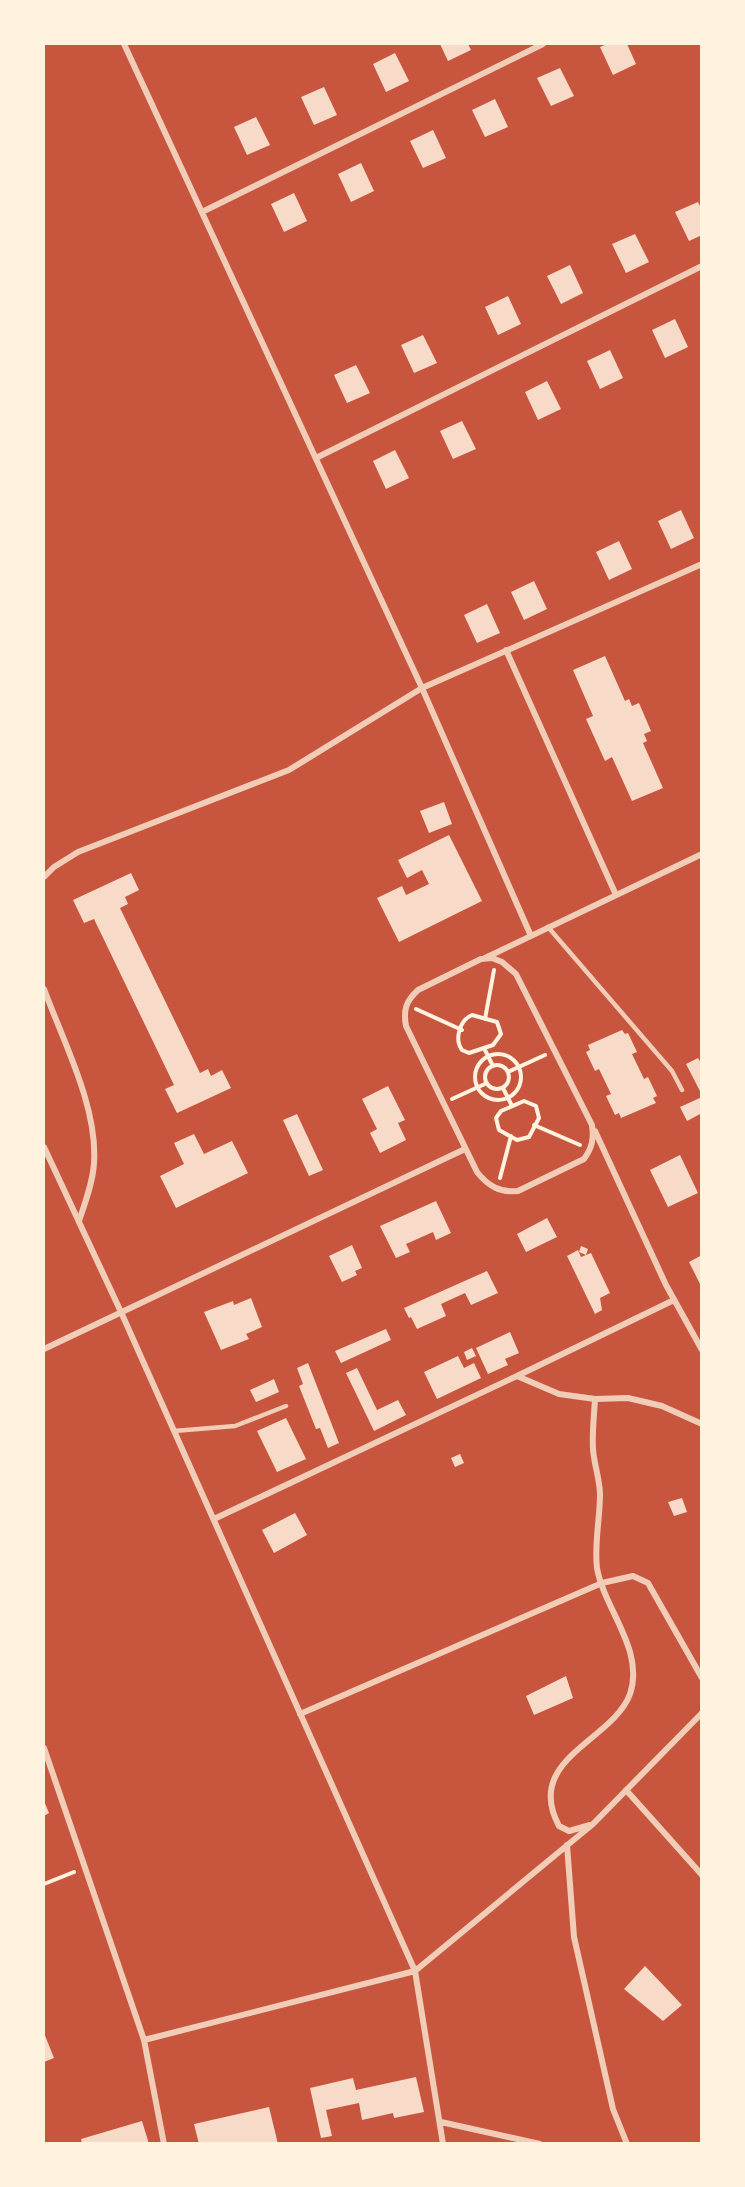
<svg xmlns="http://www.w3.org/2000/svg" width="745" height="2187" font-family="'Crimson Pro',serif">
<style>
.building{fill:#f7dbc8}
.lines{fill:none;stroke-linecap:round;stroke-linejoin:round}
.path{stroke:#fff3e0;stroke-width:4}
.service{stroke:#f1ccb7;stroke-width:4.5}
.minor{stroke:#f1ccb7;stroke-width:6}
</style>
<rect width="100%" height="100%" fill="#c8553d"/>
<!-- building -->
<path class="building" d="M 440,44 L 468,44 L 471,50 L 448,61 Z
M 607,44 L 627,44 L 636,64 L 613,75 L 600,47 Z
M 395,53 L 409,81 L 386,92 L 373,64 Z
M 560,68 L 574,96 L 551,106 L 537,78 Z
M 324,87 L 337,115 L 314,125 L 301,97 Z
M 495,99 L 508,127 L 485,137 L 472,110 Z
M 256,117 L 270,145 L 247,155 L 234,127 Z
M 433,130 L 446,158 L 423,168 L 410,141 Z
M 361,163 L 374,191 L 351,202 L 338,174 Z
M 294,193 L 307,221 L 284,232 L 271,204 Z
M 698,202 L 702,210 L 702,235 L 689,241 L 675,212 Z
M 635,234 L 649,262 L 626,273 L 612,244 Z
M 570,265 L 583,293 L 561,304 L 547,276 Z
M 508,296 L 521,324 L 498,335 L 485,307 Z
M 675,319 L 688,347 L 665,358 L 652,330 Z
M 423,335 L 437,363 L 414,373 L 401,345 Z
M 610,350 L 623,378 L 600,389 L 587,361 Z
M 356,365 L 370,393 L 347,403 L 334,375 Z
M 547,381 L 561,409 L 538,420 L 525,392 Z
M 462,421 L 476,449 L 453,459 L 440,431 Z
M 395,450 L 409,478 L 386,489 L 373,461 Z
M 681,510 L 694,538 L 671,549 L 658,521 Z
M 619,541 L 632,569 L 609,580 L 596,552 Z
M 534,581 L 547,609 L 524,620 L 511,592 Z
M 487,604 L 500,633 L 477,643 L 464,615 Z
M 605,656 L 625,701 L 629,699 L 632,706 L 639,703 L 651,731 L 644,734 L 647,741 L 643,743 L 663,788 L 632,801 L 612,757 L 605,761 L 586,719 L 593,716 L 573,670 Z
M 444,802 L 452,824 L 429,833 L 420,811 Z
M 449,835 L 482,901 L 399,942 L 377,898 L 402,886 L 406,895 L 429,884 L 422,870 L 407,878 L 398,860 Z
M 131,873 L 139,890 L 125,897 L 128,904 L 120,908 L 200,1073 L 208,1069 L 211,1076 L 222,1070 L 231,1088 L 177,1113 L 165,1089 L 174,1085 L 94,919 L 84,923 L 73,900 Z
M 622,1030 L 625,1034 L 628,1033 L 637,1052 L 632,1054 L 644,1079 L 648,1077 L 657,1096 L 653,1098 L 656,1103 L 621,1118 L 619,1113 L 615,1115 L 606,1096 L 611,1094 L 599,1069 L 595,1071 L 586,1052 L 590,1050 L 588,1045 Z
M 698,1058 L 702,1065 L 702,1095 L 686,1064 Z
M 388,1086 L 405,1120 L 398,1123 L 406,1140 L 380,1153 L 370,1133 L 377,1129 L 362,1099 Z
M 702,1097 L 702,1113 L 687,1121 L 680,1107 Z
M 297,1114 L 323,1170 L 309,1176 L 283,1120 Z
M 194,1134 L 204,1154 L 232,1141 L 248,1173 L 176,1208 L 160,1176 L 184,1164 L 174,1143 Z
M 680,1155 L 698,1193 L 668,1207 L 650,1170 Z
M 436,1201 L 451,1233 L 436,1240 L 433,1232 L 406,1244 L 410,1252 L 396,1258 L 380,1226 Z
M 547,1218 L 557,1237 L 526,1252 L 517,1234 Z
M 352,1245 L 362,1268 L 355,1271 L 357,1275 L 342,1282 L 329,1256 Z
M 581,1246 L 588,1249 L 586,1255 L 579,1252 Z
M 578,1250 L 581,1257 L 591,1253 L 610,1293 L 600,1298 L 602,1310 L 595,1314 L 567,1256 Z
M 702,1255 L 702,1288 L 689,1262 Z
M 487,1271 L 498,1293 L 471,1305 L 465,1293 L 441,1304 L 446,1316 L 417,1329 L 411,1317 L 409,1318 L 404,1308 Z
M 251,1298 L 262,1327 L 246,1334 L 249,1339 L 221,1350 L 204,1312 L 233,1301 L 234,1305 Z
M 386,1329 L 391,1340 L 341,1363 L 335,1351 Z
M 510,1332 L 519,1353 L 505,1359 L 508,1365 L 488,1374 L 476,1348 Z
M 472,1348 L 476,1356 L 467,1360 L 464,1352 Z
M 458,1356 L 464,1368 L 474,1363 L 481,1378 L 437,1399 L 424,1372 Z
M 308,1363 L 339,1443 L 328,1448 L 320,1428 L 316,1429 L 299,1386 L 303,1384 L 297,1368 Z
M 357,1368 L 377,1410 L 398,1400 L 406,1415 L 374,1431 L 346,1373 Z
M 274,1379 L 279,1392 L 256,1402 L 250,1390 Z
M 286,1418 L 306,1459 L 277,1472 L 257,1431 Z
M 460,1454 L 464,1463 L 455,1467 L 451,1458 Z
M 682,1498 L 687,1512 L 674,1516 L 668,1502 Z
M 295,1513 L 307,1535 L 274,1553 L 262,1530 Z
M 566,1676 L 573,1698 L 534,1715 L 526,1696 Z
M 44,1801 L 49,1813 L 44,1816 Z
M 645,1966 L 682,2005 L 663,2021 L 624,1989 Z
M 44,2033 L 54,2058 L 44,2062 Z
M 416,2077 L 424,2112 L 394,2118 L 393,2113 L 362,2120 L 359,2103 L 326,2110 L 332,2136 L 321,2138 L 310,2088 L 353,2078 L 356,2090 Z
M 269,2107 L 278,2144 L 199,2144 L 194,2124 Z
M 142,2121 L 149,2144 L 82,2144 L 81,2139 Z"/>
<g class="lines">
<!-- path -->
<path class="path" d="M 416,1009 L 462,1030
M 472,1015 L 497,1022 L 501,1034 L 493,1045 L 469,1053 L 462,1050 C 454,1039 460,1020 472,1015 Z
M 485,1019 L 494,970
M 484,1048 L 493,1066
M475 1077a23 23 0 1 1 46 0a23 23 0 1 1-46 0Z
M485 1077a12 12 0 1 1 24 0a12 12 0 1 1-24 0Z
M 508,1072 L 545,1055
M 503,1088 L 512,1106
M 452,1099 L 487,1083
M 524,1101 L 536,1106 L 539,1118 L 529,1137 L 517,1140 L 499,1130 L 496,1118 L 501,1111 Z
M 534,1125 L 580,1145
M 500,1178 L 511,1136
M 44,1884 L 74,1872"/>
<!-- service -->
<path class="service" d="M 548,927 L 672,1071 L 682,1090
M 174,1431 L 235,1426 L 286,1406"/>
<!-- minor -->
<path class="minor" d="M 124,44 L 422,688 L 531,936
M 202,212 L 543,44
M 316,458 L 702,266
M 506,650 L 616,895
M 44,877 L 54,867 L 78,852 L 289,770 L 422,688 L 702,564
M 485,958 L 702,854
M 492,958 L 502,962 L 516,974 L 592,1125 C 594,1139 592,1148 584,1159 L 518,1191 C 500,1193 488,1186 477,1172 L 406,1026 C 403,1010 406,1001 418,990 L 481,959 Z
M 44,989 C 63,1041 98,1107 94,1163 C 93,1182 85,1203 79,1221
M 595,1131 L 666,1285 L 702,1350
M 44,1147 L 121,1312 L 415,1971 L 443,2144
M 674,1300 L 517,1376 L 559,1394 L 595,1399 L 628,1398 L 662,1406 L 702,1424
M 44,1349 L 465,1149
M 214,1519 L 517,1376
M 300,1714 L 602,1583 L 633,1576 L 648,1583 L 702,1678
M 44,1748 L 144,2040 L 164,2144
M 626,1790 L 702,1875
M 590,1825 L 569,1831 L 559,1826 C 523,1759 613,1741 630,1694 C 645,1650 604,1609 597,1568 C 594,1545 600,1518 600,1495 C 600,1479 594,1465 593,1449 C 592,1433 594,1416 595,1399
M 567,1845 L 574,1937 L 613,2109 L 627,2144
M 144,2040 L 415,1971 L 593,1824 L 702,1713
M 441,2122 L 540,2144"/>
</g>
<!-- border -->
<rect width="745" height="2187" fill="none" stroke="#fff3e0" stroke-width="90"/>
</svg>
